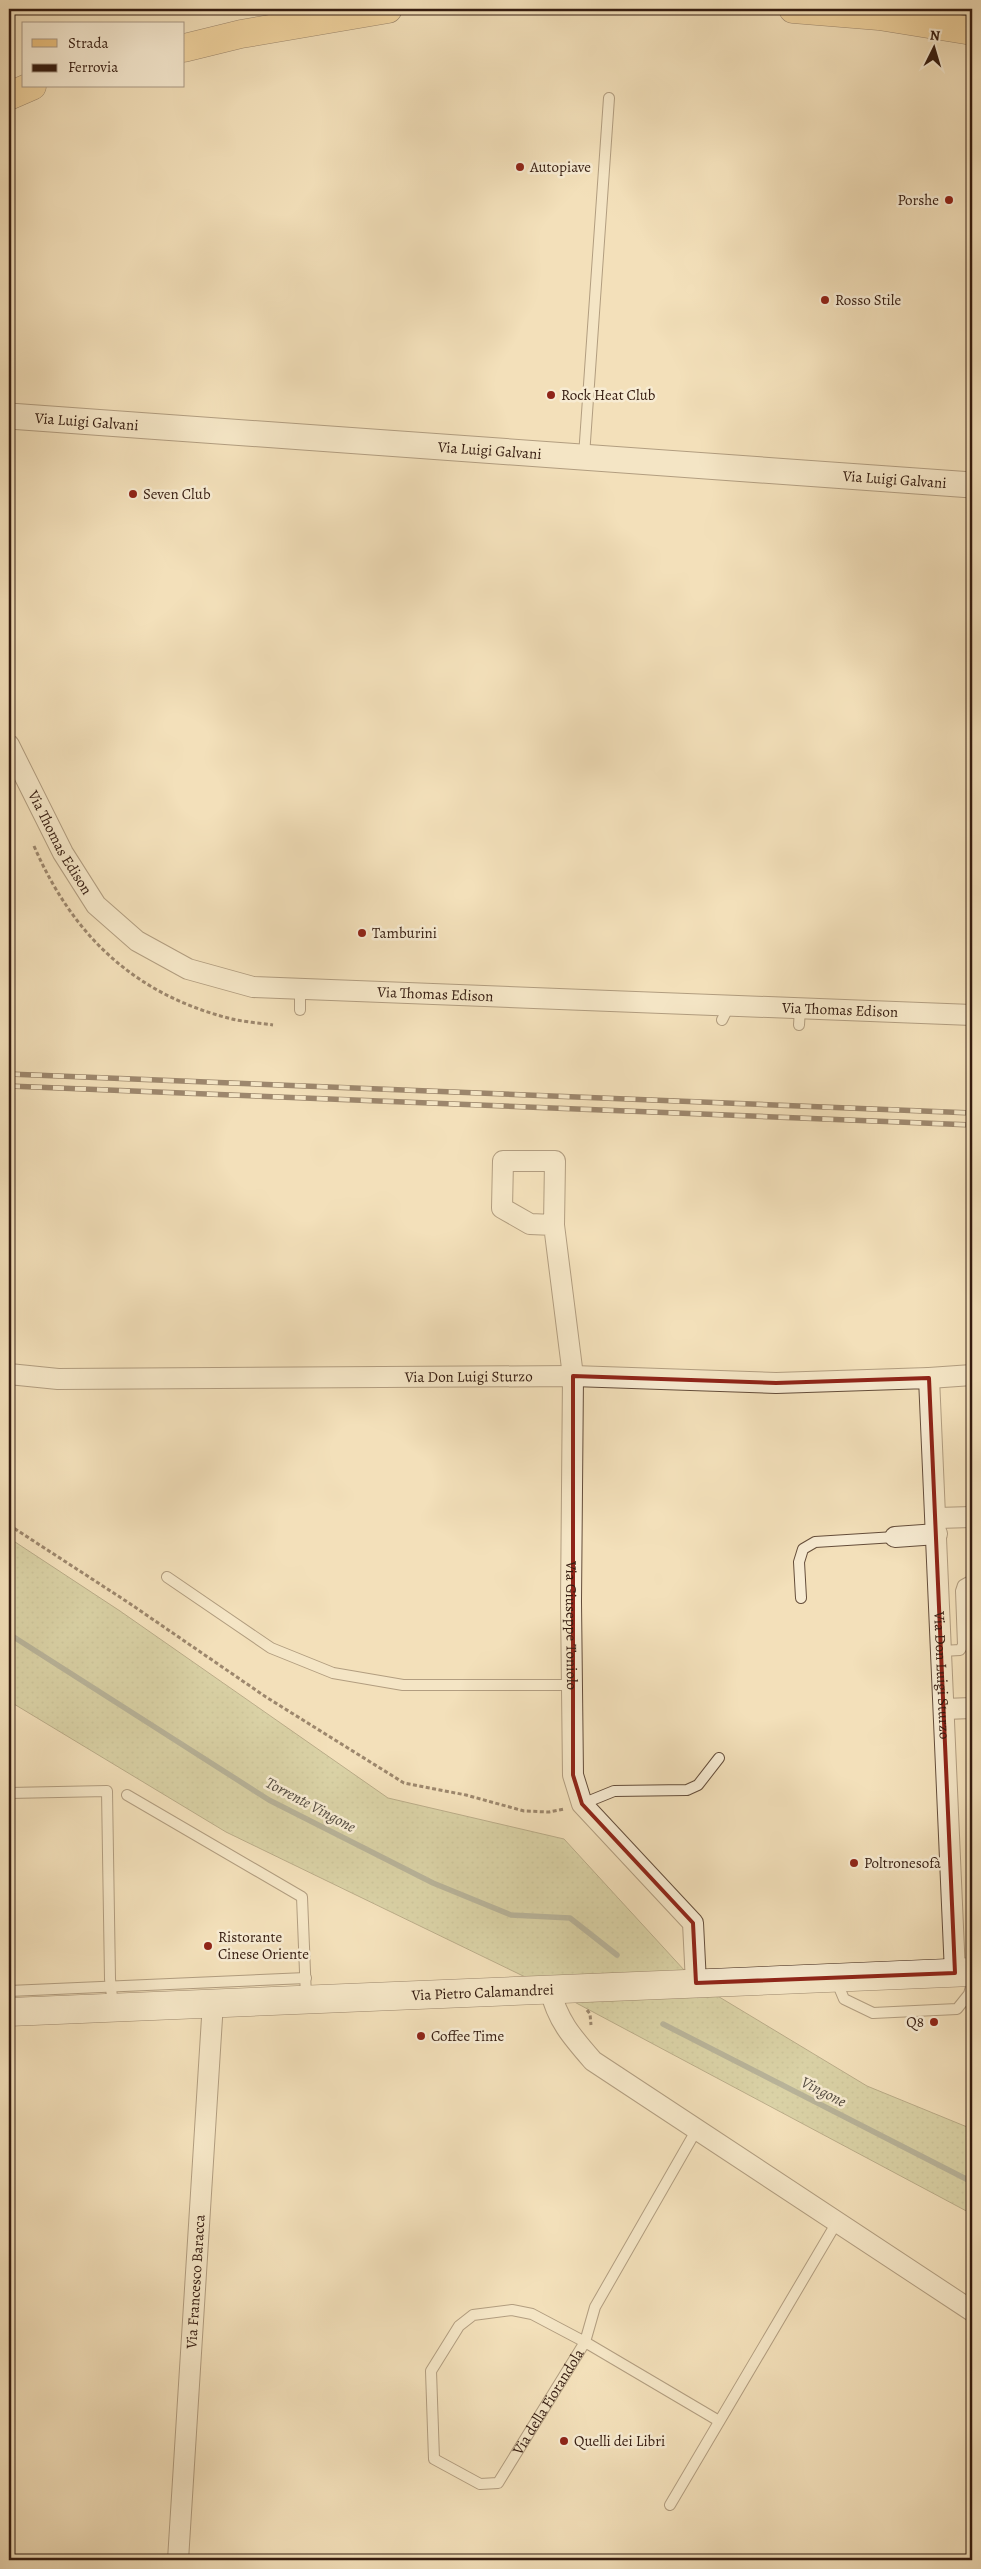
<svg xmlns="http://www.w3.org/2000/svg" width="981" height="2569" font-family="Alegreya,serif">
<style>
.grass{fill:url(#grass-dots);stroke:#796f4f}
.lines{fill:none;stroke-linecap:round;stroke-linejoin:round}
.stream{stroke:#727d72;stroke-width:5.5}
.service-casing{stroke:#644d3a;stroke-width:12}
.minor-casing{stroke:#644d3a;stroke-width:22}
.tertiary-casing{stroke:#644d3a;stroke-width:27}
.secondary-casing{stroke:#351c10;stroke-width:29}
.primary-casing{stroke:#351c10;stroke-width:29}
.path{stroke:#351c10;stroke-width:3;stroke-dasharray:4 2.5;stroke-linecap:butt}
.service{stroke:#f7ebd2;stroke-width:10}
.minor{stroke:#f7ebd2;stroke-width:20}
.tertiary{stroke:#f7ebd2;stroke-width:25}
.secondary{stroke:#f7ebd2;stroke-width:28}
.primary{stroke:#eac07d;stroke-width:28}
.rail-casing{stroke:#351c10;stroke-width:5.5}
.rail{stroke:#f7ebd2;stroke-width:4;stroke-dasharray:11;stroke-linecap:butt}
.marked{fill:none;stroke:#8f2418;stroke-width:4;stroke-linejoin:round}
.poi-dot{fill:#8f2418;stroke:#f7ebd2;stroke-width:2}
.labels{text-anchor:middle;stroke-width:5;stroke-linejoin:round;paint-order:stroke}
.poi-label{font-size:15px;fill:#351c10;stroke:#f7ebd2;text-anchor:start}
.street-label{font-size:15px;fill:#351c10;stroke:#f7ebd2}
.water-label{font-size:16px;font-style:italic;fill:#544c41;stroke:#f7ebd2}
</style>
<defs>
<pattern id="grass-dots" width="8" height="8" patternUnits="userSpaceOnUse" patternTransform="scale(1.25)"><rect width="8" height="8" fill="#bdc28e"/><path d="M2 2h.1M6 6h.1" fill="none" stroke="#a3a679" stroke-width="1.8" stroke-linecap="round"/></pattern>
</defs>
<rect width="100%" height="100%" fill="#f3e0ba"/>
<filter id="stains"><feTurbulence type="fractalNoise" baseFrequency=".004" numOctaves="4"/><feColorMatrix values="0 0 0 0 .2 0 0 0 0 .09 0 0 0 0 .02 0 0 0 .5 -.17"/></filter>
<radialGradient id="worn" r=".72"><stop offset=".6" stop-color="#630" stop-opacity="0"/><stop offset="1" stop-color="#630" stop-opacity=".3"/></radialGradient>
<!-- grass -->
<path class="grass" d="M 9,1538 L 120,1611 L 388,1798 L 564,1839 L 696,1983 L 867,2086 L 972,2129 L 972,2214 L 550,1989 L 226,1832 L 9,1701 Z"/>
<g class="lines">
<!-- stream -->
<path class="stream" d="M 9,1634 L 269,1800 L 433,1883 L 511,1915 L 570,1918 L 617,1955
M 663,2024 L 972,2182"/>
<defs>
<g id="service">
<path d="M 584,456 L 609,98"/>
<path d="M 300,989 L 300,1010"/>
<path d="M 722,1020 L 729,1006"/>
<path d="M 799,1025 L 800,1009"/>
<path d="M 167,1577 L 271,1648 L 333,1673 L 403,1685 L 573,1685"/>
<path d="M 801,1598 L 799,1562 L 803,1549 L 815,1542 L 895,1537"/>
<path d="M 942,1651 L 960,1650 L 963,1645 L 961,1591 L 963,1585 L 972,1580"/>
<path d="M 9,1793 L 107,1791 L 110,1979 L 113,2006"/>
<path d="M 127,1795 L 302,1897 L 306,1997"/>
<path d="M 582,1804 L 614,1791 L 687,1790 L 698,1785 L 719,1758"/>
<path d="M 836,1980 L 844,1999 L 873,2013 L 957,2009 L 969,1994 L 972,1983"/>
<path d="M 9,1991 L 306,1978"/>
<path id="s1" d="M 697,2129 L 595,2307 L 585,2342 L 532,2314 L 512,2310 L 473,2315 L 459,2326 L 431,2371 L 434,2459 L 480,2484 L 498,2483 L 585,2342 L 719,2421"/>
<path d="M 670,2505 L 837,2222"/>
</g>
<g id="minor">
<path id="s2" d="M 9,745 L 63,853 L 96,905 L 137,941 L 188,969 L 253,987 L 972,1015"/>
<path id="s3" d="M 554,1225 L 530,1224 L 502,1208 L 503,1161 L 555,1161 L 554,1225 L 573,1376 L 571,1602 L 573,1775 L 582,1804 L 693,1923 L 696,1983"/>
<path id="s4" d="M 9,1374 L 58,1379 L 573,1376 L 776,1383 L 929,1378 L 955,1973"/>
<path d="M 929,1378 L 972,1375"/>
<path d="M 937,1518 L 972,1517"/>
<path d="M 895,1537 L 937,1534"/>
<path d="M 944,1709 L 972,1708"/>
<path d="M 550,1989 C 557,2020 572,2037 593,2061 L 972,2311"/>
<path id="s5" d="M 178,2560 L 213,2002"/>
</g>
<g id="tertiary">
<path id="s6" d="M 9,416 L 972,485"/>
</g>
<g id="secondary">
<path id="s7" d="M 9,2012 L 972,1972"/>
</g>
<path id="primary" d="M 793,9 L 879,16 L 972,31
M 184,48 L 241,34 L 388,9
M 9,96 L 32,86"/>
</defs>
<!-- service casing -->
<use href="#service" class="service-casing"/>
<!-- minor casing -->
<use href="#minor" class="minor-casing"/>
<!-- tertiary casing -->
<use href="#tertiary" class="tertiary-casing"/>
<!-- secondary casing -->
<use href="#secondary" class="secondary-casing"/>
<!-- primary casing -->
<use href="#primary" class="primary-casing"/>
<!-- path -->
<path class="path" d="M 34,846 C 73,936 135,995 232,1019 C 245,1022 260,1023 273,1025
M 9,1525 L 129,1603 L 266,1697 L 404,1783 L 466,1795 L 524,1811 L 549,1812 L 564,1809
M 587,2010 L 590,2014 L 591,2025"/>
<!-- service -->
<use href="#service" class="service"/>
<!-- minor -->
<use href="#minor" class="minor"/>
<!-- tertiary -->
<use href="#tertiary" class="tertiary"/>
<!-- secondary -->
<use href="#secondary" class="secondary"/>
<!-- primary -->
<use href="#primary" class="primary"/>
<defs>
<path id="rail" d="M 9,1074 L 972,1113
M 9,1086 L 972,1125"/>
</defs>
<!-- rail casing -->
<use href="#rail" class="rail-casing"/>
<!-- rail -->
<use href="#rail" class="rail"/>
</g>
<!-- marked area -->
<path d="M0 0H981V2569H0ZM 573,1376 L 776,1383 L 929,1378 L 955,1973 L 696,1983 L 693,1923 L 582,1804 L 573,1775 Z" fill="#f3e0ba" fill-opacity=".55" fill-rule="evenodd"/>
<path class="marked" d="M 573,1376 L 776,1383 L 929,1378 L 955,1973 L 696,1983 L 693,1923 L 582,1804 L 573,1775 Z"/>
<!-- markers -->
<g class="poi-dot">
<circle cx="520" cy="167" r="5"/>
<circle cx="949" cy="200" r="5"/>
<circle cx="825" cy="300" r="5"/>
<circle cx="551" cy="395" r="5"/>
<circle cx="133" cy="494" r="5"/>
<circle cx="362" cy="933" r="5"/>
<circle cx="854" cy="1863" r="5"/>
<circle cx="208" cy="1946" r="5"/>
<circle cx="934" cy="2022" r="5"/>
<circle cx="421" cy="2036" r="5"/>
<circle cx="564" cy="2441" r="5"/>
</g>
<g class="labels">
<!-- poi labels -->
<g class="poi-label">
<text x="530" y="172">Autopiave</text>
<text x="939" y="205" text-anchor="end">Porshe</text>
<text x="835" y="305">Rosso Stile</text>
<text x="561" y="400">Rock Heat Club</text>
<text x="143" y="499">Seven Club</text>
<text x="372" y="938">Tamburini</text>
<text x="864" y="1868">Poltronesofà</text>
<text x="218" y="1942">Ristorante<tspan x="218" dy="17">Cinese Oriente</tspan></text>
<text x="924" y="2027" text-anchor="end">Q8</text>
<text x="431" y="2041">Coffee Time</text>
<text x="574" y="2446">Quelli dei Libri</text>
</g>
<!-- street labels -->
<g class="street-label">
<text dy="5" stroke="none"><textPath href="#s6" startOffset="78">Via Luigi Galvani</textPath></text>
<text dy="5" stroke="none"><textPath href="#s6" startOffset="482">Via Luigi Galvani</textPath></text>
<text dy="5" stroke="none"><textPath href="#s6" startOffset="888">Via Luigi Galvani</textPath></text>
<text dy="5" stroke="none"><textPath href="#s2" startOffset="110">Via Thomas Edison</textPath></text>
<text dy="5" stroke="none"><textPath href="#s2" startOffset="545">Via Thomas Edison</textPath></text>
<text dy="5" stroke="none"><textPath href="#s2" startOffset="950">Via Thomas Edison</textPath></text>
<text dy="5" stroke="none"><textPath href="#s4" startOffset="460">Via Don Luigi Sturzo</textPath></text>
<text dy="5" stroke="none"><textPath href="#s3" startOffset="621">Via Giuseppe Toniolo</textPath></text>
<text dy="5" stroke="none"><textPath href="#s4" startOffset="1218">Via Don Luigi Sturzo</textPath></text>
<text dy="5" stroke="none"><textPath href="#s7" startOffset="474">Via Pietro Calamandrei</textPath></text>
<text dy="5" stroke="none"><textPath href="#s5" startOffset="279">Via Francesco Baracca</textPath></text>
<text dy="5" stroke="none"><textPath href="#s1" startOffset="686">Via della Fiorandola</textPath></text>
</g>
<!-- water labels -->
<g class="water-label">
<text transform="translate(311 1804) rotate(28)" y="6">Torrente Vingone</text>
<text transform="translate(824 2091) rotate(27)" y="6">Vingone</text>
</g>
</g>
<!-- margin -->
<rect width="981" height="2569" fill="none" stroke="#f3e0ba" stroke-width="30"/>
<rect x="10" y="10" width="961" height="2549" fill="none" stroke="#351c10" stroke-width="2.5"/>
<rect x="15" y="15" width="951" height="2539" fill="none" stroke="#351c10"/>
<!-- legend -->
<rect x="22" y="22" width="162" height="65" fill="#f7ebd2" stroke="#a99884"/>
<rect x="32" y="39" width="25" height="8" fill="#eac07d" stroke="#a99884"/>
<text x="68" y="48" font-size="15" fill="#351c10">Strada</text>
<rect x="32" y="64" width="25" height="8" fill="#351c10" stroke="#a99884"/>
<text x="68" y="72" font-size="15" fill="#351c10">Ferrovia</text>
<!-- north arrow -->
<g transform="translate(934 48) rotate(5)" stroke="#f7ebd2" stroke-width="4" paint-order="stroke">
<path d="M0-4L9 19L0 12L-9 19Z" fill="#351c10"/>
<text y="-8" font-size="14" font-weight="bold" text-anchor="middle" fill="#351c10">N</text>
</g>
<rect width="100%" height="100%" filter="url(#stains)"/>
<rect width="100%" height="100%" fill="url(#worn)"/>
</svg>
